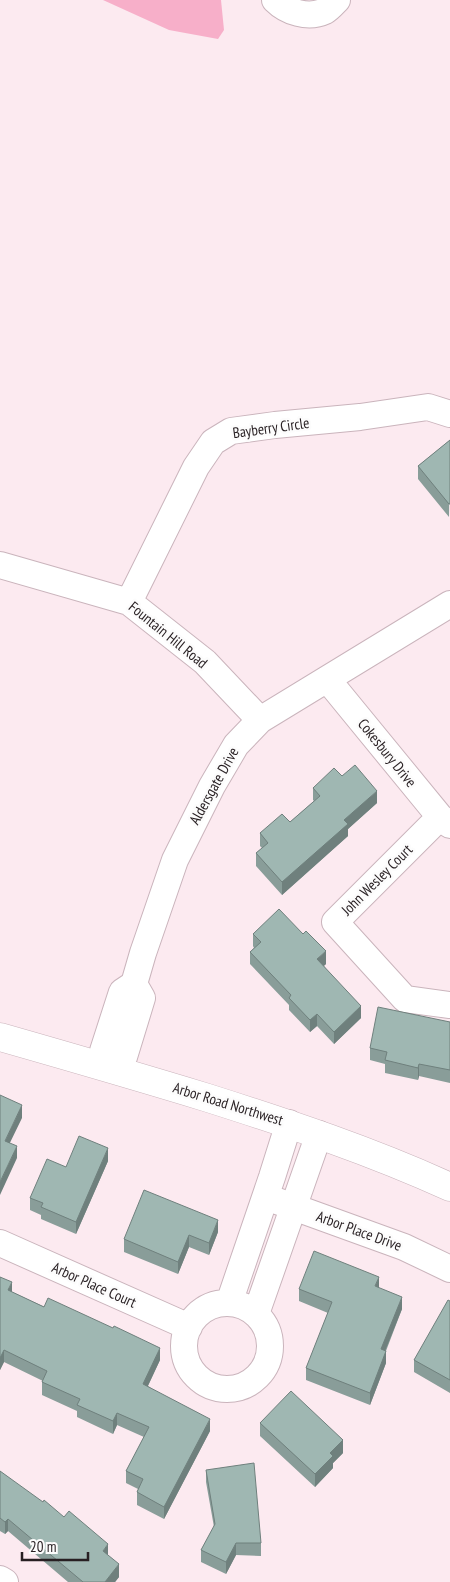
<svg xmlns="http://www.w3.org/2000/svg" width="450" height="1582" font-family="'PT Sans Narrow',sans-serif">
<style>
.water{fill:#f7afc9}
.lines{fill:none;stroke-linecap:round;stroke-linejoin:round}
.street-casing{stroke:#cab4bc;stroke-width:28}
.secondary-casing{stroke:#cab4bc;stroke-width:29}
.street{stroke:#fff;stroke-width:26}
.secondary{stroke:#fff;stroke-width:28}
.wall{fill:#899d99}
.shaded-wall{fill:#6f807d}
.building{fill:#9fb7b2;stroke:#6f807d}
.labels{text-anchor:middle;stroke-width:5;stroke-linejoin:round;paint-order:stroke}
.street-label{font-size:15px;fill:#271f22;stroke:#fcfcfc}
</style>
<rect width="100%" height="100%" fill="#fceaf0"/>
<!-- water -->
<path class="water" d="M 103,0 L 221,0 L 224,30 L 218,39 L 169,30 Z"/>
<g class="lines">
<defs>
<path id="street" d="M 275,0 C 287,12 308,19 325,11 C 329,9 334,3 337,0
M 0,565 L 129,602 L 205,662 L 260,720
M 129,602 L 196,467 L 213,442 L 231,431 L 275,425 L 360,417 L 428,407 L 450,414
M 327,679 L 440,817 L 450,825
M 440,817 L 335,922 L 405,999 L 450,1005
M 134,984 L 142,998 L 124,1057 L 108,1068 L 103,1051 L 122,992 L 134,984 L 143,953 L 175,860 L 212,786 L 236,745 L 260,720 L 450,604
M 266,1197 L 404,1247 L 450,1269
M 0,1243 L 189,1327
M184 1346a43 43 0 1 1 86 0a43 43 0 1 1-86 0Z
M 229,1303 L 272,1177 L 289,1123
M 256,1314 L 319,1134
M 0,1579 L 5,1582"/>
<path id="secondary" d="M 0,1037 C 70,1057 139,1077 208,1098 C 290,1124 371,1151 450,1187"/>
</defs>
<!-- street casing -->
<use href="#street" class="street-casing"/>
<!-- secondary casing -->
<use href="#secondary" class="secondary-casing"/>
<!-- street -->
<use href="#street" class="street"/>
<!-- secondary -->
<use href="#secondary" class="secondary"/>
</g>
<!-- wall -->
<path class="wall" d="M 450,440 L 449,517 L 418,479 L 418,466 Z
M 342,776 L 377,803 L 348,829 L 348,836 L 282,895 L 256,866 L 256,853 L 262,848 L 260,846 L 260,833 L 290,822 L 314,801 L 313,800 L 313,788 Z
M 253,934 L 326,964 L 324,966 L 361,1018 L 334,1044 L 317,1026 L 310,1032 L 289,1010 L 289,1005 L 250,964 L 250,952 L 254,948 L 253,946 Z
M 450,1022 L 450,1083 L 419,1076 L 418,1080 L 385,1073 L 385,1064 L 370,1060 L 370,1048 Z
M 108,1161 L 76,1234 L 41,1219 L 41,1215 L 30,1210 L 30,1198 L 66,1167 Z
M 218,1232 L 209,1255 L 189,1247 L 178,1274 L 124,1252 L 124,1239 Z
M 0,1277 L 12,1292 L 160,1360 L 148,1386 L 210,1431 L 164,1519 L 137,1505 L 137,1492 L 138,1489 L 126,1483 L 126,1471 L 144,1437 L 117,1425 L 113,1434 L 77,1417 L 77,1411 L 42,1395 L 42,1382 L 43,1381 L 4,1362 L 0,1370 Z
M 379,1288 L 402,1309 L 386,1351 L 386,1363 L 370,1405 L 306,1380 L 306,1368 L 328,1313 L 299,1301 L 299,1289 Z
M 450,1301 L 450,1393 L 414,1372 L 414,1360 Z
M 260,1423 L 343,1453 L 333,1463 L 333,1468 L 315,1487 L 260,1436 Z
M 206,1470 L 261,1543 L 261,1556 L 236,1555 L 226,1574 L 201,1562 L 201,1550 L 214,1527 L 206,1482 Z
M 0,1471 L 108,1556 L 119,1577 L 115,1582 L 68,1582 L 8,1531 L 5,1534 L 0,1531 Z"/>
<!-- shaded-wall -->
<path class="shaded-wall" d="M 377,791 L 377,803 L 348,829 L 348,836 L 282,895 L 282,882 L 344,820 Z
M 326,951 L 326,964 L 317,971 L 317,959 Z
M 361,1006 L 361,1018 L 334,1044 L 334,1032 Z
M 317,1014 L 317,1026 L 310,1032 L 310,1020 Z
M 419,1064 L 419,1076 L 418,1080 L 418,1068 Z
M 22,1105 L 22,1118 L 5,1153 L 5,1141 Z
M 17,1146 L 17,1158 L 0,1195 L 0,1182 Z
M 108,1148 L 108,1161 L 76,1234 L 76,1222 Z
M 218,1220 L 218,1232 L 209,1255 L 209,1243 Z
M 189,1235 L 189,1247 L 178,1274 L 178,1262 Z
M 379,1277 L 379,1289 L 375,1286 Z
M 12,1282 L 12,1295 L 8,1290 Z
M 402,1297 L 402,1309 L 381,1361 L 381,1349 Z
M 160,1348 L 160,1360 L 143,1396 L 143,1384 Z
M 4,1350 L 4,1362 L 0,1370 L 0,1358 Z
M 386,1351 L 386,1363 L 370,1405 L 370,1393 Z
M 117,1413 L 117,1425 L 113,1434 L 113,1421 Z
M 210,1419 L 210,1431 L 164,1519 L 164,1507 Z
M 343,1440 L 343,1453 L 333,1463 L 333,1468 L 315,1487 L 315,1474 L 330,1453 Z
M 8,1519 L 8,1531 L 5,1534 L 5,1522 Z
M 236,1543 L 236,1555 L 226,1574 L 226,1562 Z
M 108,1544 L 108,1557 L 103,1551 Z
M 119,1564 L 119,1577 L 115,1582 L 105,1582 Z"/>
<!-- building -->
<path class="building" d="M 450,440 L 450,504 L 449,504 L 418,466 Z
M 355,765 L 377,791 L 344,820 L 348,824 L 282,882 L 256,853 L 268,843 L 260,833 L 282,814 L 290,822 L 320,796 L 313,788 L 334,768 L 342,776 Z
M 279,909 L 303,934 L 306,931 L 326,951 L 317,959 L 361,1006 L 334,1032 L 317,1014 L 310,1020 L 289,998 L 291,995 L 250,952 L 261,942 L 253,934 Z
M 378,1007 L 450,1022 L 450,1070 L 419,1064 L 418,1068 L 385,1060 L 387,1052 L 370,1048 Z
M 0,1095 L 22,1105 L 5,1141 L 17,1146 L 0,1182 Z
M 79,1136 L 108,1148 L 76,1222 L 41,1207 L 43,1203 L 30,1198 L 47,1159 L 66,1167 Z
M 144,1190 L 218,1220 L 209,1243 L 189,1235 L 178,1262 L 124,1239 Z
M 314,1251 L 379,1277 L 375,1286 L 402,1297 L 381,1349 L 386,1351 L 370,1393 L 306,1368 L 332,1302 L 299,1289 Z
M 0,1277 L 12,1282 L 8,1290 L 44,1307 L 48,1298 L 113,1328 L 114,1326 L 160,1348 L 143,1384 L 210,1419 L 164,1507 L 137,1492 L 143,1479 L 126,1471 L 149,1427 L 117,1413 L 113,1421 L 77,1405 L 80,1399 L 42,1382 L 47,1371 L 4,1350 L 0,1358 Z
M 448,1300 L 450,1301 L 450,1380 L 414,1360 Z
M 291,1391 L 343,1440 L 330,1453 L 333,1456 L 315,1474 L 260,1423 Z
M 254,1463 L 261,1543 L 236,1543 L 226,1562 L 201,1550 L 215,1524 L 206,1470 Z
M 0,1471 L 43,1502 L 44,1500 L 64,1517 L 69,1511 L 108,1544 L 103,1551 L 119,1564 L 105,1582 L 83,1582 L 8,1519 L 5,1522 L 0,1518 Z"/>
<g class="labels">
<!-- street labels -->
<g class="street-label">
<text transform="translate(271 428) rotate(-8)" y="5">Bayberry Circle</text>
<text transform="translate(168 635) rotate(39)" y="5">Fountain Hill Road</text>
<text transform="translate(387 753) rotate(51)" y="5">Cokesbury Drive</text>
<text transform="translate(214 786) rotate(-61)" y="5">Aldersgate Drive</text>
<text transform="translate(377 880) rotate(-45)" y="5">John Wesley Court</text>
<text transform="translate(228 1104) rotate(17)" y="5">Arbor Road Northwest</text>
<text transform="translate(359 1231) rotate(20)" y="5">Arbor Place Drive</text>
<text transform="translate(94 1285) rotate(24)" y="5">Arbor Place Court</text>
</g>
</g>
<!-- scale -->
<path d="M22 1552v8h66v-8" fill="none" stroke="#271f22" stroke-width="2.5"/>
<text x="30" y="1552" font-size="15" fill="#271f22" stroke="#fcfcfc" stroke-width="4" paint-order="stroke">20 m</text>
</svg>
